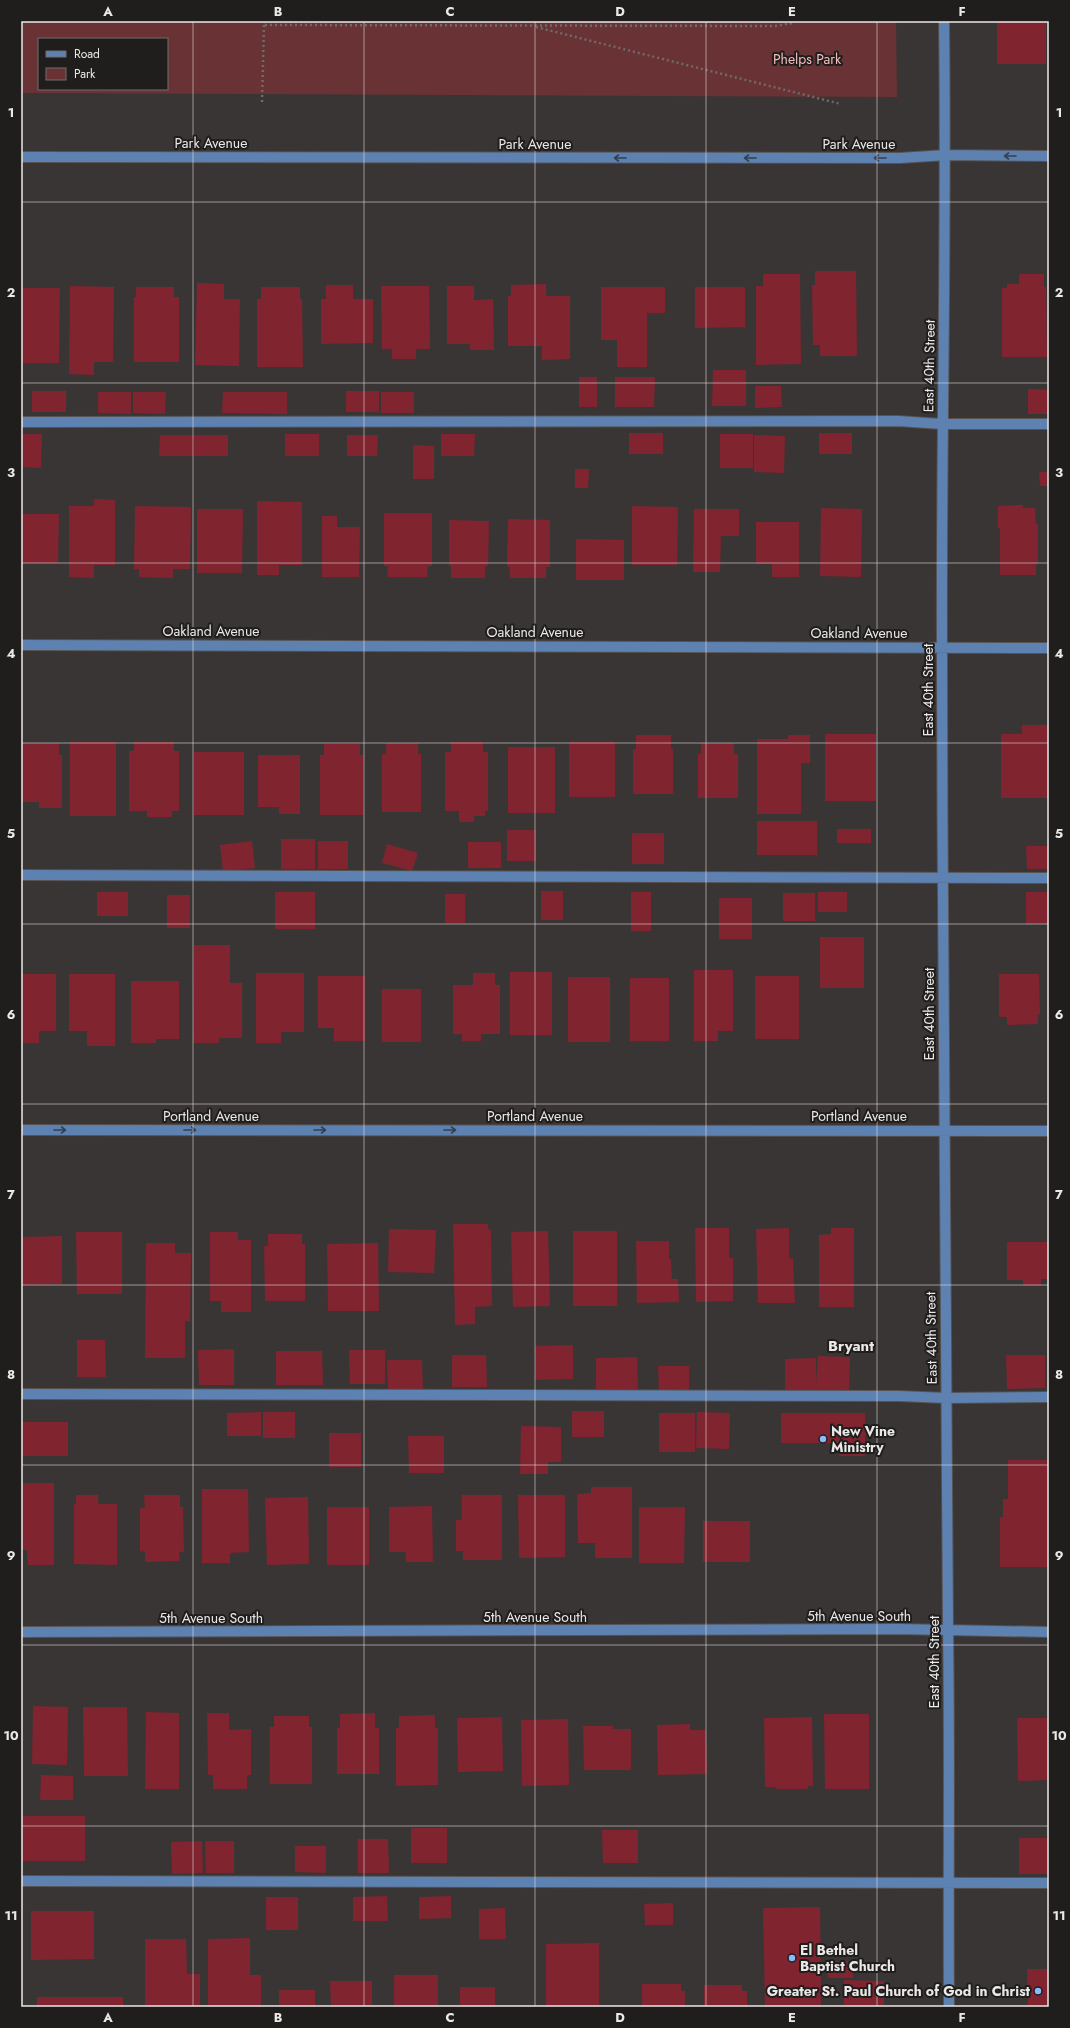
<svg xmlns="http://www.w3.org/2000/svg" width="1070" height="2028" font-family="Jost,sans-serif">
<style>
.green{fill:#693235;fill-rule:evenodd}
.building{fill:#80242f}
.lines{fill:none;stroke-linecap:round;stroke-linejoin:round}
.minor-casing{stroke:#565252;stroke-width:12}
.path{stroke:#6f6b6b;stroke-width:2.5;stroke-dasharray:2 3;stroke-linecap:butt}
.minor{stroke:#5d81b1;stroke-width:10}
.oneway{stroke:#354051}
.grid{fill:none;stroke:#ebe8e8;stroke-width:1;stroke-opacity:0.55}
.poi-dot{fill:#89bafc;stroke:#201d1d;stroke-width:1.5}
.labels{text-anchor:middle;stroke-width:4;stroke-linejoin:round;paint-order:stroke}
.park-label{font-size:14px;fill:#f4bebe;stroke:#201d1d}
.street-label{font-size:14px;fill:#ebe8e8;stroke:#201d1d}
.poi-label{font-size:14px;font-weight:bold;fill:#ebe8e8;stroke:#201d1d;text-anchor:start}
.neighbourhood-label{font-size:15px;font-weight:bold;fill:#ebe8e8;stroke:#201d1d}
.neatline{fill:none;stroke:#ebe8e8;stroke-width:1.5}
.grid-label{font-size:13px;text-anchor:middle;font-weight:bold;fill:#ebe8e8}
</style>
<rect width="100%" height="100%" fill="#3a3535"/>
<!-- green -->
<path class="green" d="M 21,21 L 896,21 L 897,97 L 21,93 ZM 39,39 L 167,39 L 167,89 L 39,89 Z"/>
<!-- building -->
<path class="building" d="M 997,21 L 1046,21 L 1046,64 L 997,64 Z
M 815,271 L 856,271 L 857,356 L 820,356 L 820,345 L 813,345 L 812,285 L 815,285 Z
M 763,274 L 800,274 L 801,364 L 756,365 L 756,286 L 763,286 Z
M 1019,274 L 1044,274 L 1044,287 L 1046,287 L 1047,357 L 1002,357 L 1002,288 L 1007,288 L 1007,284 L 1019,284 Z
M 197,283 L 224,284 L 224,299 L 240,299 L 239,366 L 195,365 Z
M 546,284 L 546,296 L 570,296 L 570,359 L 542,360 L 542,346 L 508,346 L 508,296 L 511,296 L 511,285 Z
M 326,285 L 353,285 L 353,299 L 373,299 L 373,343 L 321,344 L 321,299 L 326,299 Z
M 70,286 L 114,287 L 113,362 L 94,362 L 94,375 L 69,374 Z
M 381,286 L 429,286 L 430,349 L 416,349 L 416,359 L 392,359 L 392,349 L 382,349 Z
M 447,286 L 474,286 L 474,300 L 493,299 L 494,350 L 470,350 L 470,344 L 447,344 Z
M 136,287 L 174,287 L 174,297 L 179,297 L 179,362 L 134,362 L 134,297 L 136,297 Z
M 261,287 L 300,287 L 300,299 L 302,299 L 303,367 L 257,367 L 257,299 L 261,299 Z
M 601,287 L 665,287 L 665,313 L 647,313 L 647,367 L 617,367 L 617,340 L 601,340 Z
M 695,287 L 745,287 L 745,327 L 695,328 Z
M 21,288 L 60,288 L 59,363 L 21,363 Z
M 713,370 L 746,370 L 746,406 L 712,406 Z
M 579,377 L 597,377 L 597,407 L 579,407 Z
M 615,377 L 655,377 L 654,407 L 615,407 Z
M 755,386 L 781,386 L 782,407 L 755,408 Z
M 1028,389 L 1049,390 L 1049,414 L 1028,414 Z
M 32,391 L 66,391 L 66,412 L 32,412 Z
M 346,391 L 379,391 L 379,412 L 346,412 Z
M 98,392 L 131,392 L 131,414 L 98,413 Z
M 133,392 L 166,392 L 165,414 L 133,413 Z
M 223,392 L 287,392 L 287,414 L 222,413 Z
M 381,392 L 414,392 L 414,413 L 381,413 Z
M 629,433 L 663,433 L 663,454 L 629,454 Z
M 819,433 L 852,433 L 852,454 L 819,454 Z
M 21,434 L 42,434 L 41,468 L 21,467 Z
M 285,434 L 319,434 L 319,456 L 285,456 Z
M 441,434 L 475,434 L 474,456 L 441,456 Z
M 720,434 L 753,434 L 753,468 L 720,468 Z
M 160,435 L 193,435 L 193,456 L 159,456 Z
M 194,435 L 228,435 L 228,456 L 194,456 Z
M 347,435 L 378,435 L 377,456 L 347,456 Z
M 754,435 L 785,436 L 784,473 L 754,472 Z
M 413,445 L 434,446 L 434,479 L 413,479 Z
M 575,469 L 589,469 L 588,488 L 575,488 Z
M 1039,472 L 1049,472 L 1049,486 L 1040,486 Z
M 94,499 L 115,500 L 115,565 L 94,565 L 94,578 L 69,577 L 69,506 L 94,506 Z
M 257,501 L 302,502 L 302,565 L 279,565 L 279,575 L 257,575 Z
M 1023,505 L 1023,508 L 1035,508 L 1036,524 L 1038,524 L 1038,564 L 1036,564 L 1036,575 L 1000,575 L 1000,528 L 998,528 L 998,506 Z
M 135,506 L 191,507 L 190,569 L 173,569 L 173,578 L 139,577 L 139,569 L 134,569 Z
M 632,506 L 678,507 L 677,565 L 632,565 Z
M 821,508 L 862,509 L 861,577 L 820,576 Z
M 197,509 L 243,509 L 242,573 L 197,573 Z
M 694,509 L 739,509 L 739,536 L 721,536 L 720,572 L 693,572 Z
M 384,513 L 432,513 L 432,566 L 428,566 L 427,577 L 387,577 L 388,566 L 384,566 Z
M 21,514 L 59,514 L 58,563 L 21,563 Z
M 322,516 L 337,516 L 337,527 L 360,527 L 359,577 L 322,577 Z
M 508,519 L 550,520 L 550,567 L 546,567 L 546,578 L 510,578 L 510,567 L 507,567 Z
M 449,520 L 489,521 L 488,566 L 485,566 L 485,578 L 451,578 L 451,566 L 449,566 Z
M 756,522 L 799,522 L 799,577 L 772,577 L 772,564 L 756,564 Z
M 576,539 L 624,540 L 624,580 L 576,580 Z
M 1022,725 L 1049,725 L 1049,798 L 1001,798 L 1001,734 L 1022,734 Z
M 825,734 L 876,734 L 876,801 L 825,801 Z
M 636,735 L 671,735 L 671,749 L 673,749 L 673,794 L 633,794 L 633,749 L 636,749 Z
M 788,735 L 810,735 L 810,763 L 801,763 L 801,814 L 757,814 L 757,739 L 788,739 Z
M 70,742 L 116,742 L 116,816 L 70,816 Z
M 134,742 L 174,742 L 174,751 L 179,751 L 179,811 L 172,811 L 172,817 L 147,817 L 147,811 L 129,811 L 129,751 L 134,751 Z
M 451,742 L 483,742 L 483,752 L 488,752 L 488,811 L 485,811 L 485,816 L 474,816 L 474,822 L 459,822 L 459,811 L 445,811 L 445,752 L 451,752 Z
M 569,742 L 615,742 L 615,797 L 569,797 Z
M 21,743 L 59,743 L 59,755 L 62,755 L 62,808 L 39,808 L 39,802 L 21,802 Z
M 386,743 L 418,743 L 418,754 L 421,754 L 421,812 L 382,812 L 382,754 L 386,754 Z
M 701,743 L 734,743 L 734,754 L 738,754 L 738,798 L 698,798 L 698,754 L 701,754 Z
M 324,744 L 360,744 L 360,755 L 363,755 L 363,815 L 320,815 L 320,755 L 324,755 Z
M 508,747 L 555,747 L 555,813 L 508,813 Z
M 194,752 L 244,752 L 244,815 L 194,815 Z
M 258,755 L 300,755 L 300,814 L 279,814 L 279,807 L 258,807 Z
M 757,821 L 817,821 L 817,855 L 757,855 Z
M 837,829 L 871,829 L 871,843 L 837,843 Z
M 507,830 L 536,830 L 536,861 L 507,861 Z
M 632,833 L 664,833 L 664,864 L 632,864 Z
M 281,839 L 315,839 L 315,869 L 281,869 Z
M 252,841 L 255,868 L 223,871 L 220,845 Z
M 318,841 L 348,841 L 348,869 L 318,869 Z
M 468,842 L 501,842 L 501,868 L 468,868 Z
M 387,844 L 418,853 L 412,871 L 382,863 Z
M 1026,846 L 1049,846 L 1049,869 L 1027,869 Z
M 541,891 L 563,891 L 563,920 L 541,920 Z
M 97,892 L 128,892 L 128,916 L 97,916 Z
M 275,892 L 315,892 L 315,929 L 275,929 Z
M 631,892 L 651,892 L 651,931 L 631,931 Z
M 818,892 L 847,892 L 847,912 L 818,912 Z
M 1026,892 L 1049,892 L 1049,924 L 1026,924 Z
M 783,893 L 815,893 L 815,921 L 783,921 Z
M 445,894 L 465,894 L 465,923 L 445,923 Z
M 167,895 L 190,895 L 190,928 L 167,928 Z
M 719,898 L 752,898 L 752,939 L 719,939 Z
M 820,937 L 864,937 L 864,988 L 820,988 Z
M 194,945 L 230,945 L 230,983 L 242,983 L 242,1038 L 219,1038 L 219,1043 L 193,1043 Z
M 694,970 L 733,970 L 733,1031 L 718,1031 L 718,1041 L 694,1041 Z
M 510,972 L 552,972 L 552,1035 L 510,1035 Z
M 256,973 L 304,973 L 304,1032 L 281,1032 L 281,1043 L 256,1043 Z
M 473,973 L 495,973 L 495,985 L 500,985 L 500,1034 L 481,1034 L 481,1041 L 462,1041 L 462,1034 L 453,1034 L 453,985 L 473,985 Z
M 21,974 L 56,974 L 56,1031 L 39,1031 L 39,1043 L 21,1043 Z
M 69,974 L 115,974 L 115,1046 L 87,1046 L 87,1031 L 69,1031 Z
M 999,974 L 1039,974 L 1040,1015 L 1038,1015 L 1038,1024 L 1007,1025 L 1007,1017 L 999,1017 Z
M 318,976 L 365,976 L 365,1041 L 334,1041 L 334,1028 L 318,1028 Z
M 755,976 L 799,976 L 799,1039 L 755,1039 Z
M 568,977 L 610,977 L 610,1042 L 568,1042 Z
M 630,978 L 669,978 L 669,1041 L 630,1041 Z
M 131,981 L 179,981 L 179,1039 L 156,1039 L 156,1043 L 131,1043 Z
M 382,989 L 421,989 L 421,1042 L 382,1042 Z
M 453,1224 L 488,1224 L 488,1230 L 491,1229 L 492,1306 L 475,1307 L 475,1324 L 455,1325 Z
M 695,1228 L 729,1228 L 729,1258 L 733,1258 L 733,1301 L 696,1302 Z
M 789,1228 L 789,1259 L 793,1258 L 795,1303 L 758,1303 L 756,1229 Z
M 831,1228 L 854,1228 L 854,1307 L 819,1307 L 819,1235 L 831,1234 Z
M 389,1229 L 436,1230 L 434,1273 L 388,1272 Z
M 548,1231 L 550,1306 L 513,1307 L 511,1232 Z
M 573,1231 L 617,1231 L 617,1306 L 573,1306 Z
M 76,1232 L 122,1232 L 122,1294 L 77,1294 Z
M 210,1232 L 238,1232 L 238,1240 L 251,1240 L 251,1312 L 221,1312 L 221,1301 L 210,1301 Z
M 268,1234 L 302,1234 L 302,1244 L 305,1244 L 305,1301 L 265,1301 L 264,1246 L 268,1246 Z
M 62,1236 L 62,1284 L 21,1285 L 21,1237 Z
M 636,1241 L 669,1241 L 669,1259 L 671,1259 L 672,1279 L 678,1279 L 679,1302 L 637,1303 Z
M 1007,1242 L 1049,1242 L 1049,1279 L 1041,1279 L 1041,1286 L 1023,1286 L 1023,1280 L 1007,1280 Z
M 146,1243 L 175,1243 L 175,1253 L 191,1253 L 190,1321 L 185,1321 L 185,1358 L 145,1358 Z
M 378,1243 L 379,1311 L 328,1311 L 327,1244 Z
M 77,1340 L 105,1340 L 106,1377 L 77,1377 Z
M 573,1345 L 573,1379 L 535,1380 L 535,1346 Z
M 234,1349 L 234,1385 L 199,1385 L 198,1350 Z
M 349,1350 L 385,1350 L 385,1384 L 350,1384 Z
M 276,1351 L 322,1351 L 323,1385 L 276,1385 Z
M 452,1355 L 486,1355 L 487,1387 L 452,1387 Z
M 1006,1355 L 1045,1355 L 1045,1388 L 1007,1389 Z
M 818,1356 L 850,1357 L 849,1393 L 785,1392 L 785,1359 L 816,1358 L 816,1383 Z
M 637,1357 L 638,1389 L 596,1389 L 596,1358 Z
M 387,1360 L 422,1360 L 423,1394 L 388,1395 Z
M 658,1366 L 689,1366 L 689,1393 L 659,1394 Z
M 572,1411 L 604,1411 L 604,1437 L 572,1437 Z
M 261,1412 L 261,1436 L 227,1436 L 227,1413 Z
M 263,1412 L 295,1412 L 295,1438 L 263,1438 Z
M 697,1412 L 730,1413 L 729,1449 L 696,1448 Z
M 659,1413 L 695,1413 L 695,1452 L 659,1452 Z
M 781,1413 L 865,1413 L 865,1426 L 873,1426 L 873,1435 L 865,1435 L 865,1456 L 839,1456 L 839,1443 L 781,1443 Z
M 21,1422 L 68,1422 L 68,1456 L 21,1456 Z
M 521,1426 L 561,1427 L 561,1462 L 548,1462 L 548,1474 L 520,1474 Z
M 329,1433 L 361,1433 L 361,1467 L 329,1467 Z
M 408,1436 L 444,1436 L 444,1473 L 409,1473 Z
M 1008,1460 L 1049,1460 L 1049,1567 L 1000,1567 L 1000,1517 L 1003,1517 L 1003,1499 L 1008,1499 Z
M 21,1483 L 54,1483 L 54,1565 L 28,1565 L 27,1550 L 21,1550 Z
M 591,1487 L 632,1487 L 632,1558 L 595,1558 L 595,1543 L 578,1543 L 577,1494 L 591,1493 Z
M 202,1489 L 248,1489 L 249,1552 L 230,1553 L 230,1563 L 202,1563 Z
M 76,1495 L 98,1495 L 98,1504 L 117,1504 L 117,1565 L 74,1564 L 74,1504 L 76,1504 Z
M 144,1495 L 180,1495 L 180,1507 L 183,1507 L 184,1552 L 179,1552 L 180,1561 L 145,1562 L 145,1551 L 140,1552 L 140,1508 L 145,1508 Z
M 462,1495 L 502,1495 L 502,1560 L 463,1560 L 463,1551 L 456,1551 L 456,1520 L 462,1520 Z
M 518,1495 L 565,1495 L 565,1557 L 519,1558 Z
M 308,1497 L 309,1564 L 267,1565 L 265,1498 Z
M 432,1506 L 433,1562 L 406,1562 L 406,1552 L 389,1552 L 389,1507 Z
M 327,1507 L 369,1507 L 369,1565 L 327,1565 Z
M 639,1507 L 685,1507 L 684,1563 L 639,1563 Z
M 703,1521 L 750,1521 L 750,1562 L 703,1562 Z
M 33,1706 L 68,1707 L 67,1765 L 32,1764 Z
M 83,1707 L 127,1707 L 128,1776 L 84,1776 Z
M 146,1712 L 179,1713 L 179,1789 L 145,1789 Z
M 207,1713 L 229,1713 L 229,1730 L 251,1729 L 251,1775 L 247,1775 L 247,1789 L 213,1789 L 213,1775 L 208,1775 Z
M 375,1713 L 375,1728 L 379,1728 L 379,1774 L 337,1774 L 337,1728 L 340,1728 L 340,1714 Z
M 824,1714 L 869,1714 L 869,1789 L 825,1789 Z
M 435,1715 L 435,1728 L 438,1728 L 438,1785 L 396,1786 L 396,1728 L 399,1728 L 399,1716 Z
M 274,1716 L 309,1716 L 309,1727 L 312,1727 L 312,1784 L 270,1784 L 270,1727 L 274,1727 Z
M 502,1717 L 503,1771 L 458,1772 L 457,1718 Z
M 812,1717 L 813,1786 L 808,1786 L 808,1789 L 776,1789 L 776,1787 L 765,1787 L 764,1718 Z
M 1017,1718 L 1049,1718 L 1049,1780 L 1018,1781 Z
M 568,1719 L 569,1785 L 522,1786 L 521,1720 Z
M 690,1724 L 690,1730 L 706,1730 L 707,1774 L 658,1775 L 657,1725 Z
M 583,1726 L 613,1726 L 613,1729 L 631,1729 L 631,1770 L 584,1770 Z
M 41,1775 L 73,1776 L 73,1800 L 40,1800 Z
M 21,1816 L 85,1816 L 85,1861 L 21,1861 Z
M 411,1828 L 447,1828 L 447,1863 L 411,1863 Z
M 602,1830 L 638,1830 L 638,1863 L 603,1863 Z
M 1019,1838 L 1049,1838 L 1049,1874 L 1019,1874 Z
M 358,1839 L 388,1839 L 389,1873 L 358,1873 Z
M 202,1841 L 203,1873 L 172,1874 L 171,1842 Z
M 205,1841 L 234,1841 L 234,1873 L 206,1873 Z
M 295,1846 L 326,1846 L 326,1873 L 295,1872 Z
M 387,1896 L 388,1921 L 353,1921 L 353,1897 Z
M 451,1896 L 451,1918 L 419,1919 L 419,1897 Z
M 266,1897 L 298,1897 L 298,1930 L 266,1930 Z
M 673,1903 L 673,1925 L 645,1925 L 644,1904 Z
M 820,1907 L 821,2007 L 765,2007 L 763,1908 Z
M 505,1908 L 506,1939 L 479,1939 L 479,1909 Z
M 31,1911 L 94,1911 L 94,1959 L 31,1960 Z
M 250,1938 L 250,1975 L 261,1975 L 261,2007 L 208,2007 L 208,1939 Z
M 145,1939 L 186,1939 L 187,1974 L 200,1974 L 200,2007 L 145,2007 Z
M 599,1943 L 599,2007 L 546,2007 L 546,1944 Z
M 827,1961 L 853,1961 L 853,1978 L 828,1978 Z
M 1027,1969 L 1049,1969 L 1049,2007 L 1028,2007 Z
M 394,1975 L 438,1975 L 438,2007 L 394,2007 Z
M 844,1980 L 884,1981 L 884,2007 L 844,2007 Z
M 330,1981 L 372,1981 L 372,2007 L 331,2007 Z
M 642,1984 L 681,1984 L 681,1991 L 685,1991 L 685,2007 L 642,2007 Z
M 704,1985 L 742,1985 L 742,1991 L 747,1991 L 747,2007 L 704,2007 Z
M 460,1987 L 495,1987 L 495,2007 L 460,2007 Z
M 279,1990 L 315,1990 L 315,2007 L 279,2007 Z
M 37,1997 L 123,1997 L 123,2007 L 37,2007 Z"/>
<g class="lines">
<defs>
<path id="minor" d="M 944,21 C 947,231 941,440 942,650 C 943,976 943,1302 948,1628 C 950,1754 948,1881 949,2007
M 21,157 L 900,158 L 946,155 L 1049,156
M 21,422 L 898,421 L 942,424 L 1049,424
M 21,645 L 1049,648
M 21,875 L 1049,878
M 21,1130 L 1049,1131
M 21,1394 L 899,1396 L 946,1398 L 1049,1397
M 21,1632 L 898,1629 L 1049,1632
M 21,1881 L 1049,1883"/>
</defs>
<!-- minor casing -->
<use href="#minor" class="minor-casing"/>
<!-- path -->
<path class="path" d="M 264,21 L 264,25 L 775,26 L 793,23 L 795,21
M 536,27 L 841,104
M 262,102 L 264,25"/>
<!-- minor -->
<use href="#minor" class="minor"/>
</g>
<!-- one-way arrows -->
<defs><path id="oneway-shaft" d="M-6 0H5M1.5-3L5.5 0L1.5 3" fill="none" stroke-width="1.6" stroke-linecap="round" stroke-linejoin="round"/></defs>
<g class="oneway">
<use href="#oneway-shaft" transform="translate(1010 156) rotate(-180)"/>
<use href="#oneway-shaft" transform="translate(620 158) rotate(-180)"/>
<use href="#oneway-shaft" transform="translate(750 158) rotate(-180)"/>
<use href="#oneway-shaft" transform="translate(880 158) rotate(-180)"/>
<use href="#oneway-shaft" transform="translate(60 1130)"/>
<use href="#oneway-shaft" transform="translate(190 1130)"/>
<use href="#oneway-shaft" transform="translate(320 1130)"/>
<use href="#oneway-shaft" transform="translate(450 1130)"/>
</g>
<!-- grid -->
<path class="grid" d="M 193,21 L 193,2007M 364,21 L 364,2007M 535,21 L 535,2007M 706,21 L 706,2007M 877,21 L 877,2007M 21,202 L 1049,202M 21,383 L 1049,383M 21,563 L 1049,563M 21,743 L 1049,743M 21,924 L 1049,924M 21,1104 L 1049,1104M 21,1285 L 1049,1285M 21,1465 L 1049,1465M 21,1645 L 1049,1645M 21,1826 L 1049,1826"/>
<!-- markers -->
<g class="poi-dot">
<circle cx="823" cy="1439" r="4"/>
<circle cx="792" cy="1958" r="4"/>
<circle cx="1038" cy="1991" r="4"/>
</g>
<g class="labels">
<!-- park labels -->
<g class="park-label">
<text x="807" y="64">Phelps Park</text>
</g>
<!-- street labels -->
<g class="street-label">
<text x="211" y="148">Park Avenue</text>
<text x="535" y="149">Park Avenue</text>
<text x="859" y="149">Park Avenue</text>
<text transform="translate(929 366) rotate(-89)" y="5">East 40th Street</text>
<text x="211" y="636">Oakland Avenue</text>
<text x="535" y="637">Oakland Avenue</text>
<text x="859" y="638">Oakland Avenue</text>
<text transform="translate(928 690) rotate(-90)" y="5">East 40th Street</text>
<text transform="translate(929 1014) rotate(-90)" y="5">East 40th Street</text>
<text x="211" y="1121">Portland Avenue</text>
<text x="535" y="1121">Portland Avenue</text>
<text x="859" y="1121">Portland Avenue</text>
<text transform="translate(931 1338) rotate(-91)" y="5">East 40th Street</text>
<text x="859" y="1621">5th Avenue South</text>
<text x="535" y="1622">5th Avenue South</text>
<text x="211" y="1623">5th Avenue South</text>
<text transform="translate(934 1662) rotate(-90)" y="5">East 40th Street</text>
</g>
<!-- poi labels -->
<g class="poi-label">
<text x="831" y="1436">New Vine<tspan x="831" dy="16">Ministry</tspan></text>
<text x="800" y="1955">El Bethel<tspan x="800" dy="16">Baptist Church</tspan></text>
<text x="1030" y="1996" text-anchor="end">Greater St. Paul Church of God in Christ</text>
</g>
<!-- neighbourhood labels -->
<g class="neighbourhood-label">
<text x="851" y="1351">Bryant</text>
</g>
</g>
<!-- border -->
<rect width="1070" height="2028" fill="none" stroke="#201d1d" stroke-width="44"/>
<!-- legend -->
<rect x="38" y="38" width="130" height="52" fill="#201d1d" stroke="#716e6e"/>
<rect x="46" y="51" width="20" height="6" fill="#5d81b1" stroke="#716e6e"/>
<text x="74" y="58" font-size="12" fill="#ebe8e8">Road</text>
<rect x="46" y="68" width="20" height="12" fill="#693235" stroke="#716e6e"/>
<text x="74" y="78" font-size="12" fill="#ebe8e8">Park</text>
<rect x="22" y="22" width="1026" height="1984" class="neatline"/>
<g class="grid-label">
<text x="108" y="16">A</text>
<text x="278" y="16">B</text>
<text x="450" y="16">C</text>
<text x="620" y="16">D</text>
<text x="792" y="16">E</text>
<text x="962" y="16">F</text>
<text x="11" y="117">1</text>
<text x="1059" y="117">1</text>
<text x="11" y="297">2</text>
<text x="1059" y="297">2</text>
<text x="11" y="477">3</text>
<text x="1059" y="477">3</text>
<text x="11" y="658">4</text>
<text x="1059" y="658">4</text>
<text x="11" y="838">5</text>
<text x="1059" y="838">5</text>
<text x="11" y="1019">6</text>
<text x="1059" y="1019">6</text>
<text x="11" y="1199">7</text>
<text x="1059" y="1199">7</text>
<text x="11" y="1379">8</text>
<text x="1059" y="1379">8</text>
<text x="11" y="1560">9</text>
<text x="1059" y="1560">9</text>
<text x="11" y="1740">10</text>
<text x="1059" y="1740">10</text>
<text x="11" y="1920">11</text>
<text x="1059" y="1920">11</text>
<text x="108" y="2022">A</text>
<text x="278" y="2022">B</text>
<text x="450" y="2022">C</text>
<text x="620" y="2022">D</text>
<text x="792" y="2022">E</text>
<text x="962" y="2022">F</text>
</g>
</svg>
